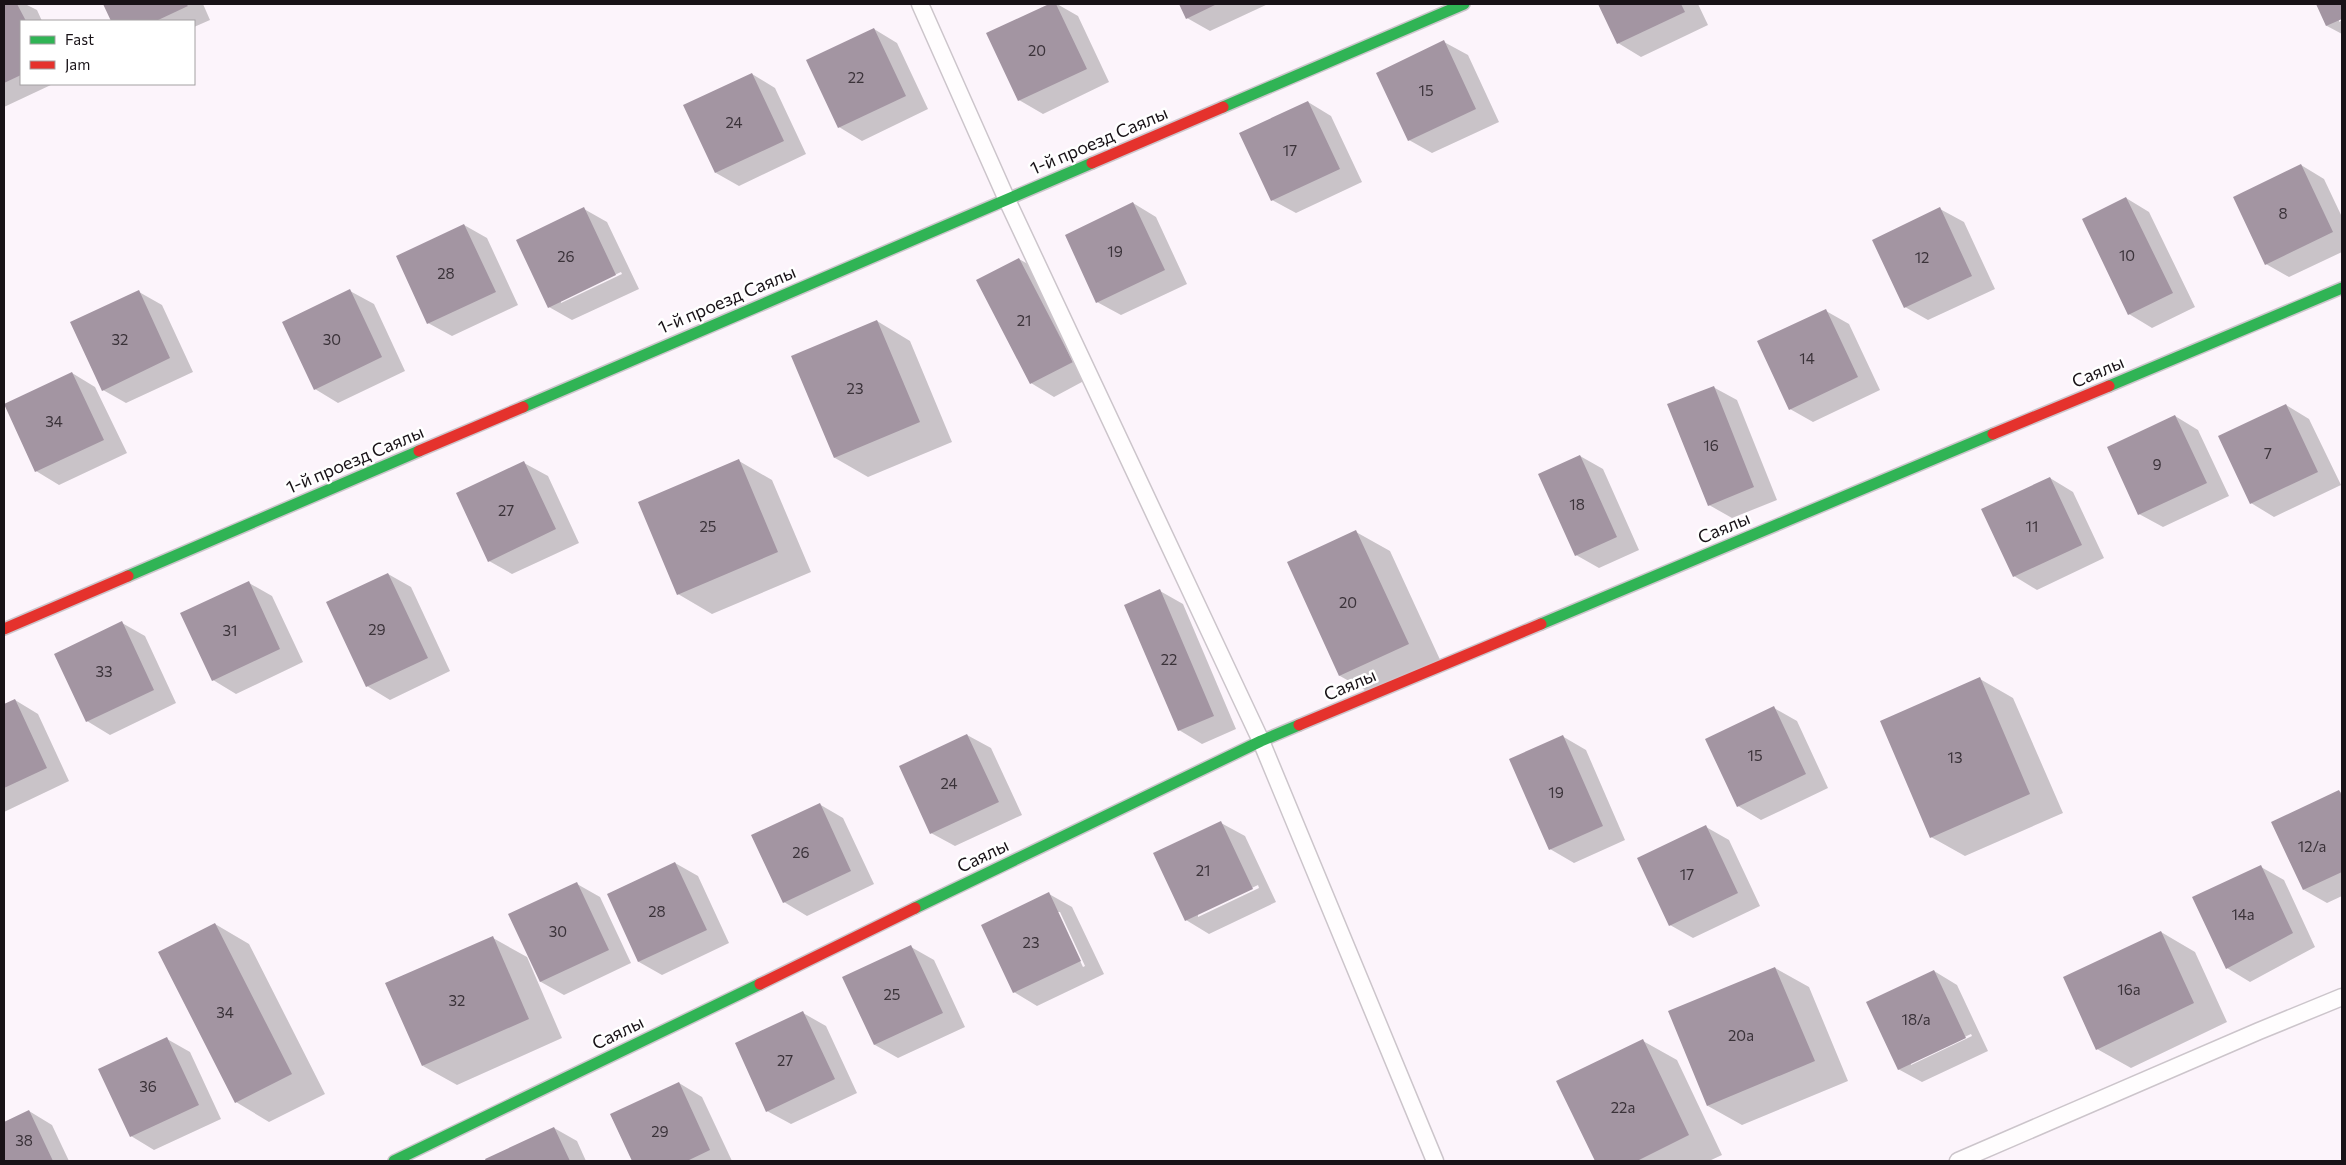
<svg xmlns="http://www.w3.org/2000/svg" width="2346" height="1165" font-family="Commissioner,sans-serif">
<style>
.shadow{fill:#0003;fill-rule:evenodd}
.building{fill:#a395a2}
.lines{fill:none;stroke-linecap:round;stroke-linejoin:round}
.lane-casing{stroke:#ccc5cb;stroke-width:19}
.fast-casing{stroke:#ccc5cb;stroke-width:14}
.jam-casing{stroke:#ccc5cb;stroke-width:14}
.lane{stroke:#fffdfe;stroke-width:16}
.fast{stroke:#30b455;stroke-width:11}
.jam{stroke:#e5322d;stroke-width:11}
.labels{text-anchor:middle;stroke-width:5;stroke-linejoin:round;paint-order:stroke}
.number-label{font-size:15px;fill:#3b333a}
.street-label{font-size:18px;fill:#181217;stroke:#fff}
</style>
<rect width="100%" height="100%" fill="#fcf4fb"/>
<!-- shadow -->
<path class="shadow" d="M 4,4 L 25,4 L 37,10 L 42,21 L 21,21 L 21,84 L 53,84 L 4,107 Z
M 104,4 L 203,4 L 210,20 L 194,27 L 194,21 L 113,21 Z
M 1052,4 L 1057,4 L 1078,16 L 1109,82 L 1043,114 L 1019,100 L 988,34 Z
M 1180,4 L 1268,4 L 1210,31 L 1187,18 Z
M 1599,4 L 1698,4 L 1708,25 L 1641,57 L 1618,43 Z
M 2317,4 L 2342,4 L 2342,18 L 2339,19 L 2339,22 L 2342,20 L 2342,34 L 2327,26 Z
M 874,29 L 897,43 L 928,109 L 862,141 L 839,127 Z
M 1444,42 L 1468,55 L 1499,122 L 1432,153 L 1409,140 Z
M 752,74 L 775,88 L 806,154 L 739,186 L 716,173 Z
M 1308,102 L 1331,116 L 1362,182 L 1296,213 L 1272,200 Z
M 2301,165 L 2324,179 L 2342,217 L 2342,252 L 2289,277 L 2266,264 Z
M 2126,198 L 2149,212 L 2195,307 L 2152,328 L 2129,314 Z
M 1133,203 L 1156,217 L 1187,284 L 1121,315 L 1097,302 Z
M 584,209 L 607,222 L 639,289 L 572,320 L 549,307 ZM 621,272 L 622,274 L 561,303 L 561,300 Z
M 1940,209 L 1964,222 L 1995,289 L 1928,320 L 1905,307 Z
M 464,225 L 487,238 L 518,305 L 452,336 L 428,323 Z
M 1019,259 L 1042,272 L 1095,375 L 1054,397 L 1031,383 Z
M 350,291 L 374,304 L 405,371 L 338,403 L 315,389 Z
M 139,292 L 162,305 L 193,372 L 126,403 L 103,390 Z
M 1826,311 L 1849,324 L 1880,390 L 1813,422 L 1790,409 Z
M 877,321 L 910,341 L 952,442 L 868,477 L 835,458 Z
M 72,373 L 95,387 L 127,453 L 59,485 L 36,471 Z
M 1713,387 L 1737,400 L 1777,500 L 1732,518 L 1709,505 Z
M 2286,405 L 2309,419 L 2341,485 L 2274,517 L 2251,503 Z
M 2175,416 L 2198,430 L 2229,496 L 2163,527 L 2139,514 Z
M 1580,456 L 1603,469 L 1639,550 L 1599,568 L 1576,555 Z
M 739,461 L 772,480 L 811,572 L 712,614 L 678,594 Z
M 524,463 L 548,476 L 579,543 L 512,574 L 489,561 Z
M 2050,478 L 2073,492 L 2104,558 L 2037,590 L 2014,576 Z
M 1356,532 L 1390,551 L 1442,664 L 1374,695 L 1340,676 L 1289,563 Z
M 388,574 L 411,587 L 450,671 L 390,700 L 367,686 Z
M 249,583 L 272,596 L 303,662 L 236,694 L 213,680 Z
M 1160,591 L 1183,604 L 1236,729 L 1202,744 L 1179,730 Z
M 122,623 L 145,636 L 176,703 L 110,735 L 87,721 Z
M 1980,679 L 2013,698 L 2063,813 L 1965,856 L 1931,837 Z
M 15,700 L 38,714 L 69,781 L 4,812 L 4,706 Z
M 1774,708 L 1797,721 L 1828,788 L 1761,820 L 1738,806 Z
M 967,735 L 991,748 L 1022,815 L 955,846 L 931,833 Z
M 1562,736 L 1586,750 L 1625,840 L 1574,863 L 1550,849 Z
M 2339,791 L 2342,793 L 2342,896 L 2327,903 L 2304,890 Z
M 819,804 L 843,818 L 874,884 L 807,916 L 784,902 Z
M 1221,823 L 1245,836 L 1276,902 L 1209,934 L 1186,920 ZM 1258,885 L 1259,888 L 1198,917 L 1198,914 Z
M 1706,827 L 1729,840 L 1760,906 L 1693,938 L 1670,925 Z
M 675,863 L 698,876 L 729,943 L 662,975 L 639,962 L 608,894 Z
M 2261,867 L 2284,880 L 2315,947 L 2250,982 L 2227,968 Z
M 577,884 L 600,897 L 631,963 L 564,995 L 541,982 L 510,915 Z
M 1049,894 L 1072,907 L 1104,974 L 1037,1006 L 1014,992 ZM 1057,912 L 1060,912 L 1085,966 L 1083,967 Z
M 215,924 L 249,944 L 325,1094 L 269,1122 L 236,1102 Z
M 2161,932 L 2195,952 L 2227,1022 L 2131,1068 L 2097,1049 Z
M 493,938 L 527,957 L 562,1038 L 457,1085 L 423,1066 Z
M 911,947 L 934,960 L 965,1027 L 898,1058 L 875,1045 L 844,978 Z
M 1775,968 L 1809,987 L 1848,1081 L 1742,1125 L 1708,1106 Z
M 1934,971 L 1957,985 L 1988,1051 L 1922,1082 L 1898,1069 ZM 1971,1034 L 1972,1036 L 1911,1065 L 1911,1062 Z
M 803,1013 L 826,1026 L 857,1093 L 791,1124 L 767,1111 Z
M 167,1039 L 190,1052 L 221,1119 L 154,1150 L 131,1136 Z
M 1643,1041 L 1677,1060 L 1722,1155 L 1709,1161 L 1597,1161 L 1558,1082 Z
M 679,1083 L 702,1097 L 732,1161 L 633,1161 L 611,1115 Z
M 29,1111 L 52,1125 L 69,1161 L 4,1161 L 4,1123 Z
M 554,1128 L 577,1141 L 586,1161 L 488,1161 L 487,1159 Z"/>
<!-- building -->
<path class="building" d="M 4,4 L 17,4 L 26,21 L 21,21 L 21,75 L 4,83 Z
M 103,4 L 186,4 L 188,6 L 156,21 L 111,21 Z
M 1049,4 L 1056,4 L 1087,69 L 1018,101 L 986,33 Z
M 1179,4 L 1217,4 L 1186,19 Z
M 1598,4 L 1681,4 L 1685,12 L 1617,44 Z
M 2316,4 L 2342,4 L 2342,19 L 2326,26 Z
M 874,28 L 906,96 L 838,128 L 806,60 Z
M 1444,40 L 1476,109 L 1408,141 L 1376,73 Z
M 752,73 L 784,141 L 715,173 L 683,105 Z
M 1308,101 L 1340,169 L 1271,201 L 1239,133 Z
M 2301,164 L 2333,232 L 2265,265 L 2233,197 Z
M 2126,197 L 2173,293 L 2128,315 L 2082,219 Z
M 1133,202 L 1165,270 L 1096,303 L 1065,235 Z
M 584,207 L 616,275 L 548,308 L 516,240 Z
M 1940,207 L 1972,276 L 1904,308 L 1872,240 Z
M 464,224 L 496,292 L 427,324 L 396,256 Z
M 1019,258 L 1073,362 L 1030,384 L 976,280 Z
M 350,289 L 382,357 L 314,390 L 282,322 Z
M 139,290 L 170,358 L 102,391 L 70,322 Z
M 1826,309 L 1858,377 L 1789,410 L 1757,341 Z
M 877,320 L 920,422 L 834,458 L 791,356 Z
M 72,372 L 104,440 L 35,472 L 4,404 Z
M 1714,386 L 1754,487 L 1708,506 L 1667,404 Z
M 2286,404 L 2318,472 L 2250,504 L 2218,436 Z
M 2175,415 L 2207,483 L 2138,515 L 2107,447 Z
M 1580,455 L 1617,537 L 1575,556 L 1538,474 Z
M 739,459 L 778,552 L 677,595 L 638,502 Z
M 524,461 L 556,529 L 488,562 L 456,493 Z
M 2050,477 L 2082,545 L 2013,577 L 1981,509 Z
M 1356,530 L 1409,644 L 1339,676 L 1287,562 Z
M 388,573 L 428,658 L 366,687 L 326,602 Z
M 249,581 L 280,649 L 212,681 L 180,613 Z
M 1160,589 L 1214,716 L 1178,731 L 1124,605 Z
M 122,621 L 154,690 L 86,722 L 54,654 Z
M 1980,677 L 2030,794 L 1930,838 L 1880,721 Z
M 15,699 L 47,768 L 4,788 L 4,704 Z
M 1774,706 L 1806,774 L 1737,807 L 1705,739 Z
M 967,734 L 999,802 L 930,834 L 899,766 Z
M 1563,735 L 1603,826 L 1549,850 L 1509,759 Z
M 2339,790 L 2342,796 L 2342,872 L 2303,890 L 2271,822 Z
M 820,803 L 851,871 L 783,903 L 751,835 Z
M 1221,821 L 1253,889 L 1185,921 L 1153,853 Z
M 1706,825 L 1738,893 L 1669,926 L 1637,858 Z
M 675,862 L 707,930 L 638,962 L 607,894 Z
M 2261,865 L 2293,933 L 2226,969 L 2192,897 Z
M 577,882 L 609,950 L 540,982 L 508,914 Z
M 1049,892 L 1081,961 L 1013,993 L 981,925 Z
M 215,923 L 292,1074 L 235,1103 L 158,952 Z
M 2161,931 L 2194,1003 L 2096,1050 L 2063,977 Z
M 493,936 L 529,1019 L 422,1066 L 385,983 Z
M 911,945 L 943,1013 L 874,1045 L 842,977 Z
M 1775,967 L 1815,1061 L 1707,1106 L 1668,1011 Z
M 1934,970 L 1966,1038 L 1898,1070 L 1866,1002 Z
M 803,1011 L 835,1079 L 766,1112 L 735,1043 Z
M 167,1037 L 199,1105 L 130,1137 L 98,1069 Z
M 1643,1039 L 1689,1135 L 1637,1161 L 1595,1161 L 1556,1081 Z
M 679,1082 L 710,1150 L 687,1161 L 632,1161 L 610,1114 Z
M 29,1110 L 53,1161 L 4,1161 L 4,1122 Z
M 554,1127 L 570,1161 L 486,1161 L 485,1159 Z"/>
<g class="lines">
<defs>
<path id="lane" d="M 920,4 L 1007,200 L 1261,741 L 1435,1161
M 1958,1161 L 2259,1031 L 2342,997"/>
<path id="fast" d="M 1223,107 L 1464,4
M 2109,386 L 2342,288
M 523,407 L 1092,163
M 128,576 L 419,451
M 1541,624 L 1993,434
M 915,908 L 1261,741 L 1299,725
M 394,1161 L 760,984"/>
<path id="jam" d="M 1092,163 L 1223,107
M 1993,434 L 2109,386
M 419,451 L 523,407
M 4,629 L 128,576
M 1299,725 L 1541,624
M 760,984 L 915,908"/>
</defs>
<!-- lane casing -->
<use href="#lane" class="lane-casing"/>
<!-- fast casing -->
<use href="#fast" class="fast-casing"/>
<!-- jam casing -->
<use href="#jam" class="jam-casing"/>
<!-- lane -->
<use href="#lane" class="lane"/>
<!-- fast -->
<use href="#fast" class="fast"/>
<!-- jam -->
<use href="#jam" class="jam"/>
</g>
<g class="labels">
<!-- number labels -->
<g class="number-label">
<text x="1037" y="56">20</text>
<text x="856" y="83">22</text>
<text x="1426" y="96">15</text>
<text x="734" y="128">24</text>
<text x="1290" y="156">17</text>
<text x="2283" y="219">8</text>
<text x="1115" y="257">19</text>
<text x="2127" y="261">10</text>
<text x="566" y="262">26</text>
<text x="1922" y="263">12</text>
<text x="446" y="279">28</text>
<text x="1024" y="326">21</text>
<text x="120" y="345">32</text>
<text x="332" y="345">30</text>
<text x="1807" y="364">14</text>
<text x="855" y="394">23</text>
<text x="54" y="427">34</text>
<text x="1711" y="451">16</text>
<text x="2268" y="459">7</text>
<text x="2157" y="470">9</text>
<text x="1577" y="510">18</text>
<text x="506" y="516">27</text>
<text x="708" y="532">25</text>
<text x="2032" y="532">11</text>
<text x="1348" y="608">20</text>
<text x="377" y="635">29</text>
<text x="230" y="636">31</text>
<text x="1169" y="665">22</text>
<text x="104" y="677">33</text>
<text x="1755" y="761">15</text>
<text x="1955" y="763">13</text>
<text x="949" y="789">24</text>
<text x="1556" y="798">19</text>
<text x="2312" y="852">12/а</text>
<text x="801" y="858">26</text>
<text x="1203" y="876">21</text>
<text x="1687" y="880">17</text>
<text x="657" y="917">28</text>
<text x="2243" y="920">14а</text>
<text x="558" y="937">30</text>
<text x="1031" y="948">23</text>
<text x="2129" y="995">16а</text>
<text x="892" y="1000">25</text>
<text x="457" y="1006">32</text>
<text x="225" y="1018">34</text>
<text x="1916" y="1025">18/а</text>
<text x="1741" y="1041">20а</text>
<text x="785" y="1066">27</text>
<text x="148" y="1092">36</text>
<text x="1623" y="1113">22а</text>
<text x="660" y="1137">29</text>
<text x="24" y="1146">38</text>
</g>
<!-- street labels -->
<g class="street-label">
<text transform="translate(1099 141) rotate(-23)" y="6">1-й проезд Саялы</text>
<text transform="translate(727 300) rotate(-23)" y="6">1-й проезд Саялы</text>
<text transform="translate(2098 372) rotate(-23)" y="6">Саялы</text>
<text transform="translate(355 460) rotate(-23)" y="6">1-й проезд Саялы</text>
<text transform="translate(1724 528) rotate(-23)" y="6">Саялы</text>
<text transform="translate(1350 685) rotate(-23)" y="6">Саялы</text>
<text transform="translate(983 856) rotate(-26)" y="6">Саялы</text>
<text transform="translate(618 1033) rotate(-26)" y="6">Саялы</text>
</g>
</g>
<!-- border -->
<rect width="2346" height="1165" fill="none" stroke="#181217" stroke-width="10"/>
<!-- legend -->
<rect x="20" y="20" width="175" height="65" fill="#ffffff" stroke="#a3a0a2"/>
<rect x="30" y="36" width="25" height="8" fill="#30b455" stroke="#a3a0a2"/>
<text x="65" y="45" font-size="15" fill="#181217">Fast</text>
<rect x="30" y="61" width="25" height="8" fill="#e5322d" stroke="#a3a0a2"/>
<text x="65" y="70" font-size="15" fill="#181217">Jam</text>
</svg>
